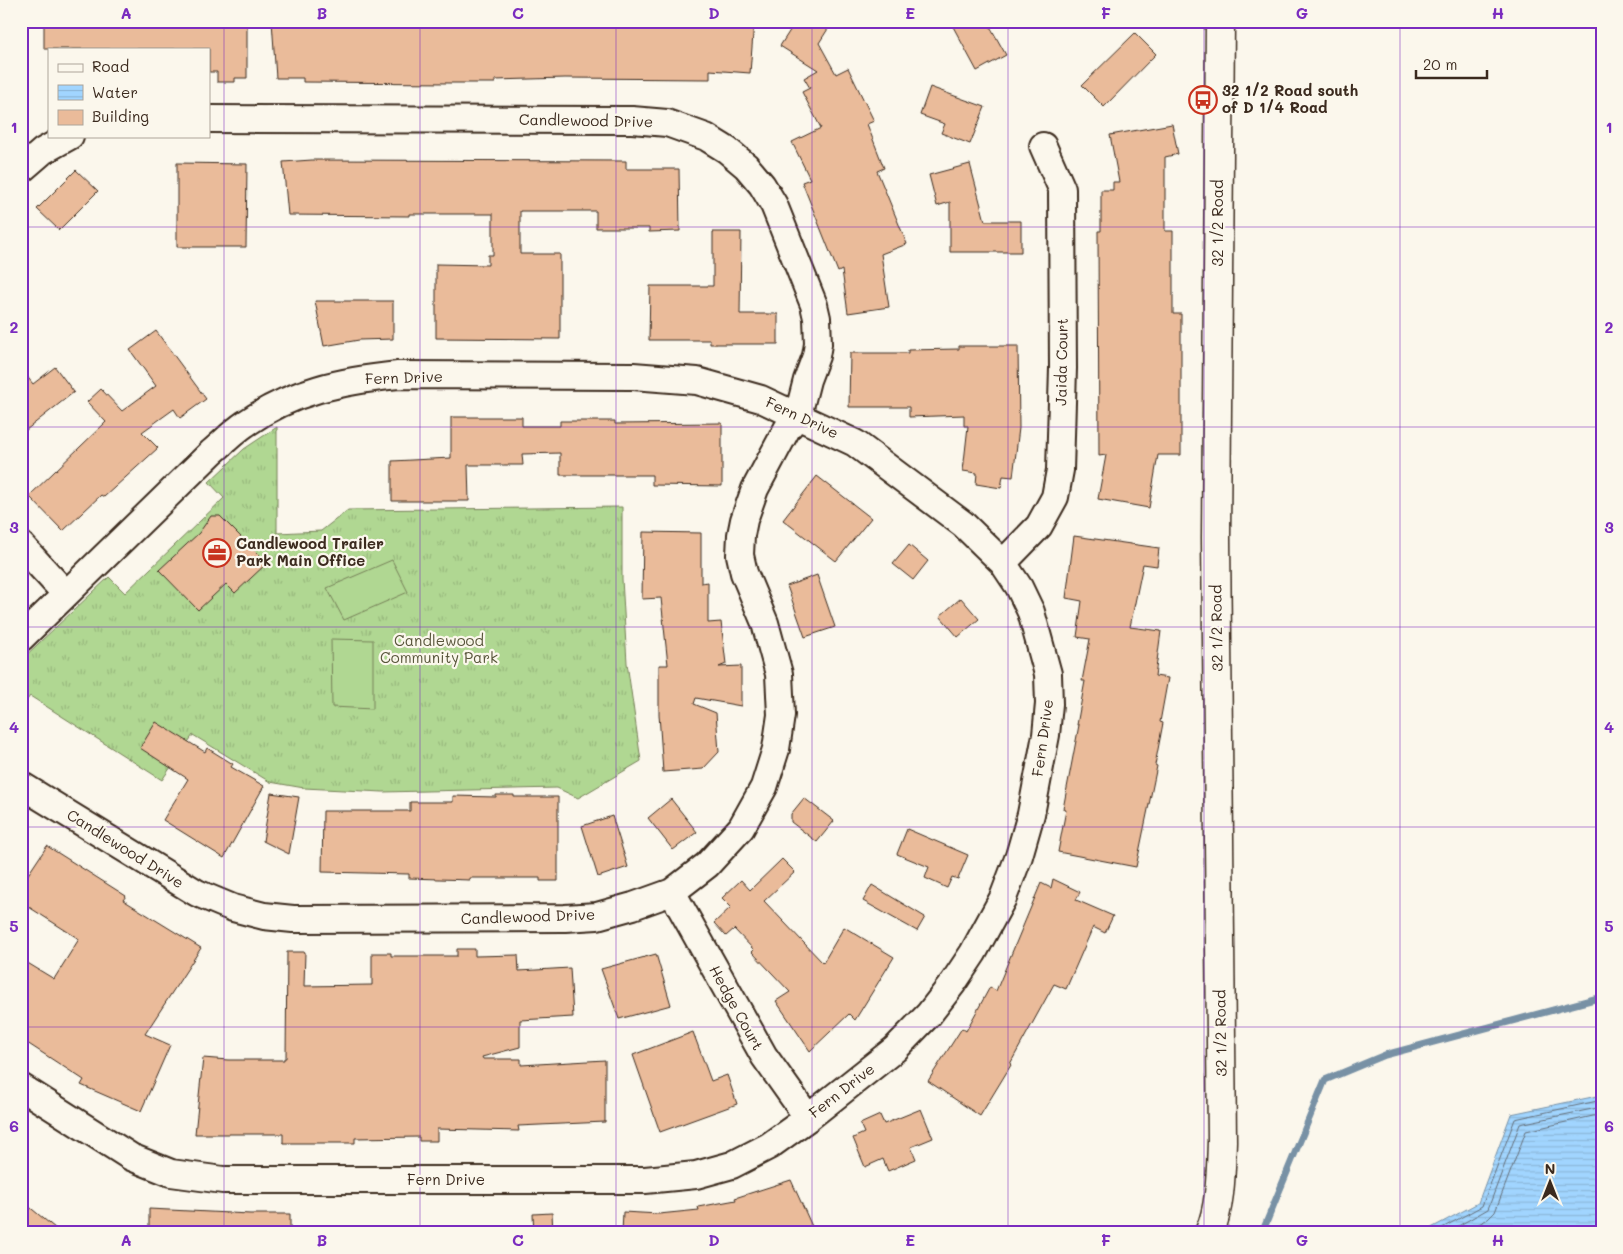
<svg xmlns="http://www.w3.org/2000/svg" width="1623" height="1254" font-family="Mali,sans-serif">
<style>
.grass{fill:url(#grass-tufts);stroke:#768058}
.garden{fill:#b0d792;stroke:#768058}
.water{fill:url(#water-rules);stroke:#7891a5}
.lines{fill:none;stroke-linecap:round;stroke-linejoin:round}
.shore{stroke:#646e78;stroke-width:1}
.stream{stroke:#7891a5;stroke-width:7}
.building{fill:#eabb9a;stroke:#3b2a1e}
.minor-casing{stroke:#3b2a1e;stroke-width:30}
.tertiary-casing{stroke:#3b2a1e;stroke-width:31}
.minor{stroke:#fbf7ec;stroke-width:26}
.tertiary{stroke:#fbf7ec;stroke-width:28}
.grid{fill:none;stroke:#7b2cbf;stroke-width:1;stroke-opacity:0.55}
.labels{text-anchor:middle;stroke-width:4.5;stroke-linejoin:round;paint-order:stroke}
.poi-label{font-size:15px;font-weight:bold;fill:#3b2a1e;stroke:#fbf7ec;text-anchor:start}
.street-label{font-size:15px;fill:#3b2a1e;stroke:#fbf7ec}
.park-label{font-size:15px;fill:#58553b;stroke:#fbf7ec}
.neatline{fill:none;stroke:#7b2cbf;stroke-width:2}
.grid-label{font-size:16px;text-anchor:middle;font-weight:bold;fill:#7b2cbf}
</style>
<defs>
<pattern id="grass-tufts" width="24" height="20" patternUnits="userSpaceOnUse" patternTransform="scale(1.25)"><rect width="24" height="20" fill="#b0d792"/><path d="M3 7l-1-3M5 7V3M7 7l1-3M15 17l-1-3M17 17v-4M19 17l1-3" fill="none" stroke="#98b97d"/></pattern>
<pattern id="water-rules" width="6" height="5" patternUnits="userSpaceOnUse" patternTransform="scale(1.25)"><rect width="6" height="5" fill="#a1d5ff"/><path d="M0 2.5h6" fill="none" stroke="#8cb7da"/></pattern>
</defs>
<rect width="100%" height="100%" fill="#fbf7ec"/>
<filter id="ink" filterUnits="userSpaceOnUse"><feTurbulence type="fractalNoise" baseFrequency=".02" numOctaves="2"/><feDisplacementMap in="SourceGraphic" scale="10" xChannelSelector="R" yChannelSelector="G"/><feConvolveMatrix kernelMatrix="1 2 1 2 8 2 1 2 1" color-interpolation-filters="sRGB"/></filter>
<g filter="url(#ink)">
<!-- grass -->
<path class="grass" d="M 277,427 L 277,533 L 321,531 L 348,510 L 622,507 L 622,579 L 627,663 L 641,761 L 578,798 L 557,788 L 383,792 L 304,788 L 270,782 L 193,735 L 162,780 L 30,696 L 21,708 L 21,660 L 109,577 L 125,593 L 224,498 L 209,482 L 244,449 Z"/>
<!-- garden -->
<path class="garden" d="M 392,560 L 408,592 L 344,620 L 327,588 Z
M 331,639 L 373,640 L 373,709 L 332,707 Z"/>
<!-- water -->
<path class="water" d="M 1602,1095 L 1602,1233 L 1422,1233 L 1478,1203 L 1511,1114 Z"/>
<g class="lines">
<!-- shore -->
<path class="shore" d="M 1433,1233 L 1482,1206 L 1515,1119 L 1602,1100
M 1446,1233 L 1488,1209 L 1520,1124 L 1602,1107
M 1462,1233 L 1488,1219 L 1495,1212 L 1526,1131 L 1602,1114"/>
<!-- stream -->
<path class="stream" d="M 1262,1233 L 1325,1080 L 1385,1055 L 1602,997"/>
</g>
<!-- building -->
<path class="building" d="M 44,21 L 247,21 L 247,78 L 235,78 L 235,82 L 217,82 L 217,72 L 209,72 L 209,49 L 44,49 Z
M 272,21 L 754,21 L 750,73 L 710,70 L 710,79 L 565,78 L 495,80 L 495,83 L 451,83 L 303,82 L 303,78 L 276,78 Z
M 796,21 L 833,21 L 819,43 L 836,74 L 848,68 L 874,121 L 867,124 L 884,168 L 877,171 L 907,244 L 881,254 L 889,307 L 848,313 L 842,270 L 838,272 L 802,182 L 810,179 L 792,142 L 821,128 L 802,92 L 810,88 L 804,78 L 818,70 L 780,46 Z
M 950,21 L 987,21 L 1006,55 L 977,71 Z
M 1135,33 L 1156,54 L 1104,107 L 1082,85 Z
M 930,87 L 985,107 L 970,144 L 941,133 L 945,124 L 920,115 Z
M 1172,124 L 1178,154 L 1165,157 L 1165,231 L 1173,231 L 1173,314 L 1181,314 L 1181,455 L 1158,455 L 1149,508 L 1098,499 L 1106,455 L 1099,456 L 1098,231 L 1101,231 L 1101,190 L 1113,190 L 1113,182 L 1119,182 L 1110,135 Z
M 312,160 L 626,161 L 626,169 L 679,169 L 680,231 L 649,232 L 649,228 L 596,228 L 596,211 L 520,211 L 520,254 L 560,254 L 560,339 L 436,338 L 436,264 L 488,265 L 488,255 L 493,255 L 493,214 L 409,214 L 409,216 L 288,215 L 283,162 Z
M 177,163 L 247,164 L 246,247 L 177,247 Z
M 970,164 L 985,221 L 1021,221 L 1021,252 L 950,252 L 950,202 L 937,206 L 929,175 Z
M 76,170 L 98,191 L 59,230 L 37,209 Z
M 713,232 L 741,232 L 740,314 L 778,314 L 778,344 L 710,344 L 710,340 L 649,340 L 650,286 L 713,286 Z
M 315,301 L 393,301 L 393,339 L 359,340 L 324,346 Z
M 156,331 L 206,399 L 180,418 L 174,409 L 142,432 L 158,448 L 104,497 L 101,495 L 63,531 L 29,496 L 106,422 L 87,402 L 101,389 L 122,411 L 156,386 L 130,350 Z
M 959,346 L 1018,346 L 1019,428 L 1013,477 L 1003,476 L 1001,488 L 976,484 L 977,473 L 963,471 L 968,426 L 964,426 L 964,415 L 909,417 L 909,407 L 849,407 L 850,353 L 908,353 L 908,350 L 959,349 Z
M 55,367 L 74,392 L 21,434 L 21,369 L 33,384 Z
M 451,417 L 522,417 L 522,426 L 560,426 L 560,421 L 615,421 L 615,424 L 722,423 L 722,486 L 652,485 L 652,475 L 560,475 L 560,453 L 522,454 L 523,465 L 468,465 L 469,501 L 392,501 L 392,461 L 451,458 Z
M 817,476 L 871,518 L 836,561 L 783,520 Z
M 211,516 L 220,516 L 267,563 L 235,593 L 226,584 L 198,610 L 159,570 L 199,533 Z
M 643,532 L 701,533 L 701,583 L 708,582 L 708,623 L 721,622 L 726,664 L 719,667 L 741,666 L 741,706 L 696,698 L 694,704 L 716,713 L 719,752 L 703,769 L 663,772 L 659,714 L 659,665 L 668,665 L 661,598 L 642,599 Z
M 1074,536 L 1159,548 L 1157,566 L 1143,564 L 1130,627 L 1161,631 L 1155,676 L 1168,678 L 1160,722 L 1163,723 L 1155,765 L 1157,766 L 1136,867 L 1058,852 L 1066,810 L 1063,809 L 1079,725 L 1077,725 L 1085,681 L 1082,681 L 1090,639 L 1077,637 L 1082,601 L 1066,598 Z
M 909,545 L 928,561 L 913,580 L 893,564 Z
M 817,575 L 835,627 L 805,637 L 787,586 Z
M 961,598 L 979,619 L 958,637 L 940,616 Z
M 156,722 L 205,752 L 207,748 L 233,764 L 231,767 L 264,786 L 224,858 L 163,820 L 188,779 L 140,748 Z
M 271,793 L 299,797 L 289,854 L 263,841 Z
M 496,795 L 514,795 L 514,797 L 558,797 L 558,881 L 540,881 L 540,878 L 470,878 L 470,880 L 409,878 L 409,874 L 322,872 L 323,811 L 410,811 L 410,802 L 453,802 L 453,796 L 496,797 Z
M 804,798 L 834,821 L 817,842 L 791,822 L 791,814 Z
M 671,799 L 697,832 L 673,850 L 648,818 Z
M 612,816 L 628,867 L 598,877 L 582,826 Z
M 907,829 L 968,855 L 958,879 L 952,877 L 947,888 L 925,878 L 929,867 L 897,854 Z
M 47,846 L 126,896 L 123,900 L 201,948 L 145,1034 L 170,1045 L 141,1111 L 81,1085 L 84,1080 L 21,1039 L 21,959 L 54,979 L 79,939 L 21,902 L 21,885 Z
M 782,859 L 795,872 L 764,901 L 823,963 L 844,927 L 894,957 L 855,1020 L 849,1014 L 810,1051 L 776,1001 L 790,992 L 752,952 L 754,950 L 734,929 L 726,936 L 714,923 L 731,907 L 722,898 L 741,880 L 750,890 Z
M 1053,879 L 1080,892 L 1076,900 L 1113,916 L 1105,933 L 1093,927 L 1066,989 L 1054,984 L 1010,1064 L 1011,1065 L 980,1116 L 928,1081 L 962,1028 L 966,1031 L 990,987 L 996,991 L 1041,883 L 1051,888 Z
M 872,885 L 925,917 L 917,931 L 863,901 Z
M 457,949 L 475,949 L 475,956 L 518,955 L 519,971 L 570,968 L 573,1017 L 520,1020 L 520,1047 L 482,1057 L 483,1059 L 521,1059 L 521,1065 L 605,1060 L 605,1122 L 518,1126 L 519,1131 L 437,1129 L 437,1141 L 419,1141 L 419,1137 L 355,1138 L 355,1143 L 283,1143 L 283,1134 L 195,1134 L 203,1058 L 228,1060 L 284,1060 L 284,1058 L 286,1058 L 287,952 L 305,952 L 304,986 L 372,985 L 372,953 L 391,953 L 391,956 L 457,956 Z
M 656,954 L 671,1005 L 619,1019 L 601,969 Z
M 693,1032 L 711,1081 L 727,1075 L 737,1104 L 660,1132 L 633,1055 Z
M 921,1109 L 933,1138 L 911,1147 L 916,1159 L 888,1171 L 883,1159 L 865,1167 L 853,1138 L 864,1133 L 860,1124 L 880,1115 L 884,1124 Z
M 791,1180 L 815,1233 L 622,1233 L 623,1212 L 659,1214 L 699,1210 L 698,1207 L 736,1200 L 735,1198 Z
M 21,1200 L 61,1233 L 21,1233 Z
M 149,1209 L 250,1214 L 290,1214 L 290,1233 L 149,1233 Z
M 552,1213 L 553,1233 L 534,1233 L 533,1214 Z"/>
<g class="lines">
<defs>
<path id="minor" d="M 21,170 L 43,151 L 70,136
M 21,545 L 66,594
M 1003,563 L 1039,526 L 1055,497 L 1060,470 L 1063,368 L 1062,189 L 1043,146
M 21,638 L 212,452 C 223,443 233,432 245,424 C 292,391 341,381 398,375 L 633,376 L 697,381 L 761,399 L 855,443 L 963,524 L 1003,563 L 1019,587 L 1031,612 L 1048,674 L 1049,704 L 1046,735 L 1031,814 L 1019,856 L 1003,898 L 973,953 L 953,983 L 929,1014 L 895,1049 L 808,1118 L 769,1146 L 732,1165 L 696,1175 L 645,1180 L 223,1180 L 171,1173 L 131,1157 L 21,1087
M 21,785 L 197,893 L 233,908 L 264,916 L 293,919 L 565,918 L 597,916 L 633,906 L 672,892 L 707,865 L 741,828 L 764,787 L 776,749 L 781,715 L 779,674 L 765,623 L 744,573 L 740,555 L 741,535 L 744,520 L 755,489 L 787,429 L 798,415 L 807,380 L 816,356 L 818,344 L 817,318 L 814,305 L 774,205 L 762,185 L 746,166 L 727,150 L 706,137 L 667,123 L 632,120 L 209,119
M 672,892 L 764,1056 L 808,1118"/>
<path id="tertiary" d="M 1209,1233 C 1221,1208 1221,1168 1222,1141 L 1216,538 L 1220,21"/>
</defs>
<!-- minor casing -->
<use href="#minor" class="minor-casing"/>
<!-- tertiary casing -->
<use href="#tertiary" class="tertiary-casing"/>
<!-- minor -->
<use href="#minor" class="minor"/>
<!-- tertiary -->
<use href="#tertiary" class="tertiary"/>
</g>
</g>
<!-- grid -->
<path class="grid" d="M 224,21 L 224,1233M 420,21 L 420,1233M 616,21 L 616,1233M 812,21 L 812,1233M 1008,21 L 1008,1233M 1204,21 L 1204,1233M 1400,21 L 1400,1233M 21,227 L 1602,227M 21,427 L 1602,427M 21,627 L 1602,627M 21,827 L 1602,827M 21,1027 L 1602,1027"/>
<!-- icons -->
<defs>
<symbol id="bus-ring" viewBox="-11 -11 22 22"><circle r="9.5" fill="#fbf7ec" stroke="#c8321e" stroke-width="1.5"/><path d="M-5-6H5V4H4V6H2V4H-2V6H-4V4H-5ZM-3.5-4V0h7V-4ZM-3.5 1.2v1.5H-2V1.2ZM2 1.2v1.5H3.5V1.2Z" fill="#c8321e"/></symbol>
<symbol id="office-ring" viewBox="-11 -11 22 22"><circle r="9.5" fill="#fbf7ec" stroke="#c8321e" stroke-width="1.5"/><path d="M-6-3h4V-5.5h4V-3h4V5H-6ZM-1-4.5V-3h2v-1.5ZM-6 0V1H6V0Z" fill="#c8321e"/></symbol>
</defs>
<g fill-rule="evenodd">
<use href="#bus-ring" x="1187" y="84" width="32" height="32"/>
<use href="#office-ring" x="201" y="537" width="32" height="32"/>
</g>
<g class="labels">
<!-- poi labels -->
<g class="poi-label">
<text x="1222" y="96">32 1/2 Road south<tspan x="1222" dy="17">of D 1/4 Road</tspan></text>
<text x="236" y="549">Candlewood Trailer<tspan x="236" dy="17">Park Main Office</tspan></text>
</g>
<!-- street labels -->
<g class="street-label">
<text transform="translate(586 121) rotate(1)" y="5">Candlewood Drive</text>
<text transform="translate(1218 223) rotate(-90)" y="5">32 1/2 Road</text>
<text transform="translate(1062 362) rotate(-89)" y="5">Jaida Court</text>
<text transform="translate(404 378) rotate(-2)" y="5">Fern Drive</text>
<text transform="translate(802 418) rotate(25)" y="5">Fern Drive</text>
<text transform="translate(1217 628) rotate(-91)" y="5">32 1/2 Road</text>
<text transform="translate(1043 738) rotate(-82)" y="5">Fern Drive</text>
<text transform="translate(125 849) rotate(32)" y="5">Candlewood Drive</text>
<text transform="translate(528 917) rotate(-2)" y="5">Candlewood Drive</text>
<text transform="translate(736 1008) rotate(61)" y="5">Hedge Court</text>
<text transform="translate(1221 1033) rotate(-91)" y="5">32 1/2 Road</text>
<text transform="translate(842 1091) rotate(-38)" y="5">Fern Drive</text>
<text x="446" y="1185">Fern Drive</text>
</g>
<!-- park labels -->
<g class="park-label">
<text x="439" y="646">Candlewood<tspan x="439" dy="17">Community Park</tspan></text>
</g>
</g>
<!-- margin -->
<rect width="1623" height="1254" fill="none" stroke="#fbf7ec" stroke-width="55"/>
<!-- legend -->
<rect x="48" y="48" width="162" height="90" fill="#fbf7ec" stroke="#aea59a"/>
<rect x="58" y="64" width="25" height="8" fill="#fbf7ec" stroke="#aea59a"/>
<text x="92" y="72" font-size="15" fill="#3b2a1e">Road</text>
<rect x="58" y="85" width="25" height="15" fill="url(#water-rules)" stroke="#aea59a"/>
<text x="92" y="98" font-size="15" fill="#3b2a1e">Water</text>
<rect x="58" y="110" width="25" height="15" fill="#eabb9a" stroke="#aea59a"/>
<text x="92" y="122" font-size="15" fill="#3b2a1e">Building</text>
<!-- north arrow -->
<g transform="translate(1550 1182)" stroke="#fbf7ec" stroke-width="4" paint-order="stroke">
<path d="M0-4L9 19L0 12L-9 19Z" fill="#3b2a1e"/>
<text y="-8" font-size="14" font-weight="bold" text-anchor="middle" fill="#3b2a1e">N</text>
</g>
<!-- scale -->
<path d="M1416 70v8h71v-8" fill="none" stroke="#3b2a1e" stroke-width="2.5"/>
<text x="1423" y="70" font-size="15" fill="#3b2a1e" stroke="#fbf7ec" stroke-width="4" paint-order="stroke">20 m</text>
<rect x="28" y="28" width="1568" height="1198" class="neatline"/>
<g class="grid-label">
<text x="126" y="19">A</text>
<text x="322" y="19">B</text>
<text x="518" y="19">C</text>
<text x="714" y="19">D</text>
<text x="910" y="19">E</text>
<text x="1106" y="19">F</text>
<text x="1302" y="19">G</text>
<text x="1498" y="19">H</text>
<text x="14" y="133">1</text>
<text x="1609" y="133">1</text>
<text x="14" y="333">2</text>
<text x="1609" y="333">2</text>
<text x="14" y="533">3</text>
<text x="1609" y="533">3</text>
<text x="14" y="733">4</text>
<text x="1609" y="733">4</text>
<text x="14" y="932">5</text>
<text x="1609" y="932">5</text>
<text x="14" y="1132">6</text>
<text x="1609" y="1132">6</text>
<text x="126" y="1246">A</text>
<text x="322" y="1246">B</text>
<text x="518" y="1246">C</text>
<text x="714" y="1246">D</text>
<text x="910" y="1246">E</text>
<text x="1106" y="1246">F</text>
<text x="1302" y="1246">G</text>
<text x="1498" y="1246">H</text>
</g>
</svg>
